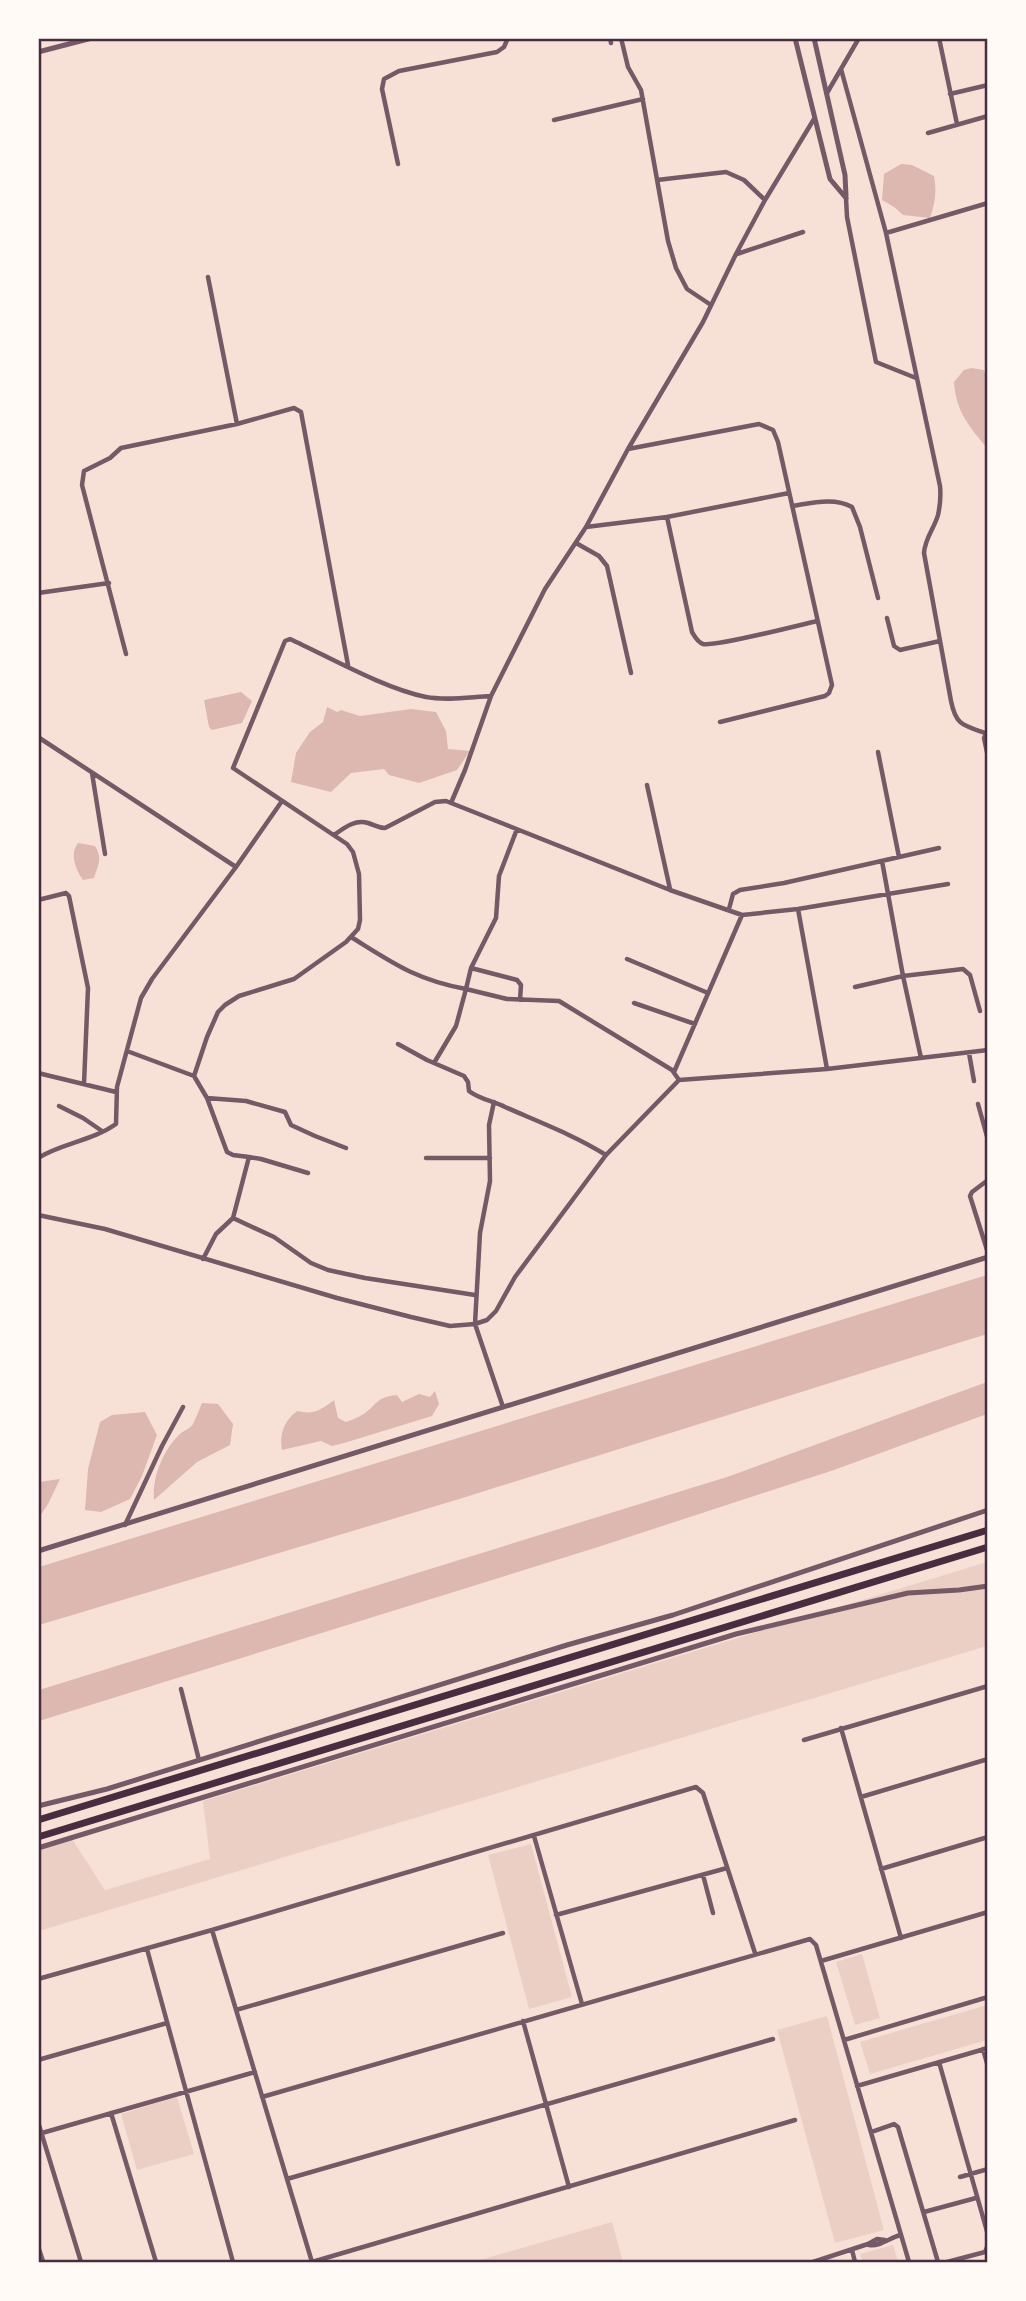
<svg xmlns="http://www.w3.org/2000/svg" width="1026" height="2301" font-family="'PT Serif',serif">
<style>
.green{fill:#ebcfc5}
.water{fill:#dcb8b0}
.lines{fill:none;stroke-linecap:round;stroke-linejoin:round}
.minor{stroke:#755966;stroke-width:4.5}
.tertiary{stroke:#755966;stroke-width:5}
.trunk{stroke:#4a2c40;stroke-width:7}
.neatline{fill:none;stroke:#4a2c40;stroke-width:2.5}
</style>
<rect width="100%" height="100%" fill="#f7e1d7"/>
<!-- green -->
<path class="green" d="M 987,1562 L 987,1646 L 39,1931 L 39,1849 L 72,1839 L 105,1890 L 210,1859 L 203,1801 Z
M 531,1844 L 572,1997 L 529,2009 L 488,1855 Z
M 862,1954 L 880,2018 L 855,2025 L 836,1962 Z
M 987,2005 L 987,2040 L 870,2074 L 860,2042 Z
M 827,2016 L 884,2230 L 835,2243 L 777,2030 Z
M 177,2097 L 194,2154 L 137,2170 L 121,2114 Z
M 612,2222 L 623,2262 L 473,2262 Z
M 893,2245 L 898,2262 L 863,2262 L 860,2254 Z"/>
<!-- water -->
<path class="water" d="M 901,164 L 912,165 L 934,176 C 937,192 935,203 930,218 L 903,215 L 894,207 L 882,200 L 884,174 Z
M 971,368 L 984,370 L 988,382 L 987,448 C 969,426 956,412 954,382 L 964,370 Z
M 241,692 L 252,701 L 242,723 L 212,730 L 209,727 L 204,700 Z
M 327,707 L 337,712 L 341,710 L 360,716 L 411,709 L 436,712 L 446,731 L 448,749 L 470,751 L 457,770 L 419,783 L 389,775 L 384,769 L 351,773 L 331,792 L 291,782 L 296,753 L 310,732 L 323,722 Z
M 78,843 L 95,846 C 103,859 98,865 94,878 L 83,880 C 76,870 69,854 78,843 Z
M 987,1275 L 987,1334 L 456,1500 L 39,1625 L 39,1567 Z
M 987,1382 L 987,1414 L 834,1470 L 595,1548 L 39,1721 L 39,1690 L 730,1476 Z
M 435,1391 L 439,1404 L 432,1416 L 344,1443 L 332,1446 L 321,1441 L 282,1450 C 279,1434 284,1421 297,1411 C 314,1415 321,1410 334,1400 L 338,1418 L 346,1422 C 351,1420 357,1418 362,1415 C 378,1405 375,1397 397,1395 L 402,1402 L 419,1394 L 430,1397 Z
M 202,1403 L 218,1404 L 233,1424 L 230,1445 L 197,1462 L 154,1500 C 152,1477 163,1450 180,1434 C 184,1430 190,1429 193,1424 C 196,1418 199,1410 202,1403 Z
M 145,1412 L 157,1435 L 142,1476 L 130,1499 L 101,1512 L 85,1510 L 88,1469 L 100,1422 L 112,1415 Z
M 60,1479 L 48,1504 L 39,1518 L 39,1482 Z"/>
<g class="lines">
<!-- minor -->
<path class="minor" d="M 610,38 L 611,43
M 621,38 L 628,67 L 641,90 L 668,241 L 676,268 L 687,289 L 711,305
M 939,38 L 957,124
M 841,69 L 886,233 L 940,486 C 941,496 940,506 938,515 C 934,529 925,538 924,553 L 951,701 C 956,725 962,725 985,733
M 827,93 L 859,38
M 950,94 L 988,85
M 554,120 L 643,99
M 928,133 L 988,116
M 398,164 L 382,89 L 384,79 L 399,71 L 497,52 L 504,47 L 508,38
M 657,180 L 726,172 L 744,180 L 765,200
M 846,198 L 847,217 L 876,362 L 916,378
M 886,233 L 988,203
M 737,254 L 803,232
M 208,277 L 237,424
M 628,449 L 759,424 L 773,430 L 778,442 L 832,685 L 829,693 L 825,696 L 720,722
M 792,506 C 812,503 834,497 852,507 L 860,527 L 878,598
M 667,517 L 692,632 C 695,637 697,642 703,644 C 714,647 800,625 817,621
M 586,527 L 667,517 L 789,493
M 576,543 L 599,556 L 607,566 L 631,673
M 38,593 L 109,583
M 887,618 L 894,646 L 900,650 L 940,641
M 126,654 L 82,485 L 84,471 L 110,458 L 121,448 L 237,424 L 294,408 L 301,412 L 348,665
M 988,730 L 984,738 L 988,757
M 38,737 L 236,867
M 878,752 L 899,857
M 92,773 L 105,854
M 647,785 L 670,889
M 451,803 L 465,770 L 491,696 L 545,589 L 586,527 L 628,449 L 703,322 L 736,254 L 765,200 L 814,119
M 334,835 C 344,828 355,819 368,823 C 375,825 378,828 385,828 L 435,802 L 446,801 L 670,890 L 742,915
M 882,861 L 903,976 L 921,1058
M 38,900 L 66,893 L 69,896 L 88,988 L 84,1084
M 729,909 L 733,894 L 740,890 L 784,883 L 939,848
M 798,909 L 827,1069
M 351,937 C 393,963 416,980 466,989 L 471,968 L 517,980 L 521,985 L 520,1000
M 627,959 L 708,993
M 471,968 L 496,918 L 499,876 L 517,829
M 855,987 L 903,976 L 963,969 L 970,975 L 980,1011
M 634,1003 L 695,1024
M 398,1044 L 427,1060 L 464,1076 L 468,1082 L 469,1091 C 479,1099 493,1101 505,1107 C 539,1122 574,1135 606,1155
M 127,1051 L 194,1076 L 207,1037 L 218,1012 L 225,1005 L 239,996 L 294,979 L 346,942 L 358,929 L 360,920 L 359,874 L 353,852 L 347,844 L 233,768 L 285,641 L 290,639 C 329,657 385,689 426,697 C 447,701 470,697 491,696
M 969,1053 L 974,1081
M 434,1063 L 456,1026 L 466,989 L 507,999 L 559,1001 L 672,1070 L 679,1080
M 674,1072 L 742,915 L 798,909 L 948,884
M 38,1073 L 116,1092
M 194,1076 L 207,1098 L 227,1152 L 233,1155 L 249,1157 L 233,1218 L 216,1234 L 203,1259
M 207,1098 L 246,1101 L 285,1112 L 291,1125 L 315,1136 L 346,1148
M 494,1102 L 489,1125 L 490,1181 L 480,1233 L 475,1324 L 487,1320 L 496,1311 L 515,1277 L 606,1155 L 679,1080 L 827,1069 L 988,1050
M 978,1104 L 988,1140
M 59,1106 L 83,1118 L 102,1131
M 249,1157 L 261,1159 L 308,1173
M 38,1158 C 62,1143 92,1141 116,1124 L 117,1087 L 141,998 L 152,979 L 236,867 L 282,801
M 426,1158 L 490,1158
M 988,1180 L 972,1192 L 970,1196 L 988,1253
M 38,1215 L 105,1229 L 337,1298 L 411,1317 L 450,1326 L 475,1324 L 503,1407
M 233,1218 L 274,1237 L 311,1263 L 328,1270 L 365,1278 L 475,1295
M 125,1525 L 162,1446 L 183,1407
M 181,1689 L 199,1760
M 841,1728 L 901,1938
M 804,1740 L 988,1686
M 861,1797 L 988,1759
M 534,1836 L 582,2004
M 881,1869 L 988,1837
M 703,1875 L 713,1913
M 556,1915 L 727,1868
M 212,1930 L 312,2262
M 147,1949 L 233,2262
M 821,1961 L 988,1912
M 38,1979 L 212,1930 L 696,1787 L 703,1793 L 755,1953
M 236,2010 L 503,1933
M 523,2021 L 569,2187
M 844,2040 L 988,1997
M 983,2049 L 988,2067
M 38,2060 L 167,2023
M 939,2062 L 988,2235
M 857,2086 L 988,2048
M 262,2097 L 810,1939 L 816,1945 L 909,2262
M 111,2113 L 156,2262
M 38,2122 L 81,2262
M 871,2132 L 894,2124 L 898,2127 L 938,2262
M 42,2133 L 255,2072
M 960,2177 L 988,2169
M 287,2179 L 773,2039
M 924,2212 L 976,2198
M 869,2245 C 879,2247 890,2238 900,2235
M 852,2250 L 855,2262
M 312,2262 L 795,2120
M 813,2262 L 868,2244 L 877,2239 L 885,2240
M 947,2262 L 985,2252 L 988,2245"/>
<!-- tertiary -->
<path class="tertiary" d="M 795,38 L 830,179 L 846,198
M 814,38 L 845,175 L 846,196
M 38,52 L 92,38
M 38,1551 L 988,1257
M 38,1806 L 107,1789 L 567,1645 L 673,1615 L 988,1510
M 38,1848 L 736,1634 L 908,1593 L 959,1590 L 988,1586
M 38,2247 L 43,2262"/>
<!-- trunk -->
<path class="trunk" d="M 38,1820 L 988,1530
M 38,1837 L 988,1547"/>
</g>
<!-- border -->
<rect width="1026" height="2301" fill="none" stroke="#fffaf5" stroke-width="80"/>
<rect x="40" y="40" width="946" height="2221" class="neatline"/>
</svg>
